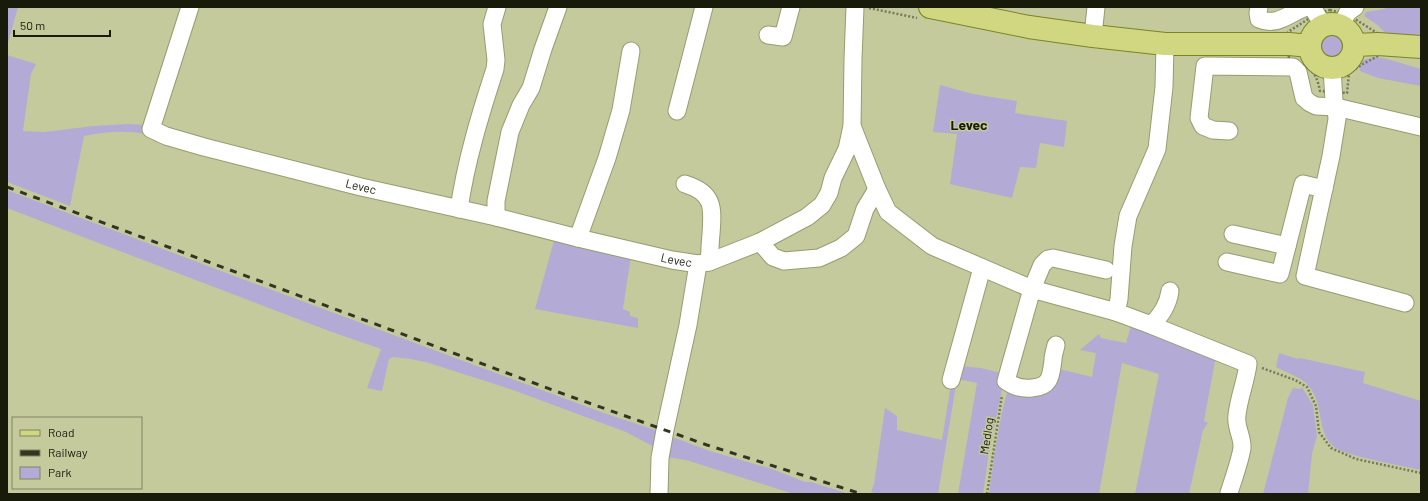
<svg xmlns="http://www.w3.org/2000/svg" width="1428" height="501" font-family="Barlow,sans-serif">
<style>
.green{fill:#b3abd5}
.lines{fill:none;stroke-linecap:round;stroke-linejoin:round}
.minor-casing{stroke:#979c70;stroke-width:19}
.major-casing{stroke:#7c841f;stroke-width:24}
.path{stroke:#757a59;stroke-width:2.5;stroke-dasharray:2 2;stroke-linecap:butt}
.minor{stroke:#fff;stroke-width:17}
.major{stroke:#d0d780;stroke-width:22}
.rail{stroke:#333520;stroke-width:3;stroke-dasharray:7 7;stroke-linecap:butt}
.labels{text-anchor:middle;stroke-width:3;stroke-linejoin:round;paint-order:stroke}
.street-label{font-size:12px;fill:#191b0a;stroke:#c4ca9c}
.quarter-label{font-size:14px;font-weight:bold;fill:#191b0a;stroke:#c4ca9c}
</style>
<rect width="100%" height="100%" fill="#c4ca9c"/>
<!-- green -->
<path class="green" d="M 7,7 L 18,7 L 8,43 L 7,43 Z
M 1388,7 L 1421,7 L 1421,36 L 1387,34 L 1376,24 L 1364,16 L 1366,12 L 1384,9 Z
M1316 46a16 16 0 1 1 32 0a16 16 0 1 1-32 0Z
M 7,55 L 36,64 L 31,74 L 23,131 L 44,132 L 93,126 L 128,124 L 149,125 L 145,134 C 124,130 105,132 84,136 L 70,206 L 7,182 Z
M 1375,57 L 1387,59 L 1421,69 L 1421,86 L 1378,78 L 1360,71 L 1359,61 Z
M 940,85 L 973,94 L 1017,101 L 1015,113 L 1067,121 L 1064,147 L 1040,143 L 1036,168 L 1020,167 L 1012,198 L 950,184 L 957,134 L 933,132 Z
M 7,190 L 229,274 L 601,412 L 661,432 L 658,449 L 626,432 L 513,390 L 429,363 L 411,359 L 393,357 L 389,359 L 382,391 L 367,388 L 381,349 L 329,331 L 7,208 Z
M 555,237 L 631,256 L 623,309 L 630,312 L 630,316 L 638,318 L 638,328 L 535,309 Z
M 1132,322 L 1216,356 L 1204,421 L 1208,423 L 1203,430 L 1189,494 L 1135,494 L 1159,374 L 1122,363 L 1099,494 L 989,494 C 994,459 998,423 1008,389 L 1019,393 L 1059,369 L 1092,377 L 1096,353 L 1080,350 L 1099,334 L 1101,338 L 1126,343 Z
M 1279,353 L 1298,359 L 1300,358 L 1365,372 L 1363,383 L 1421,401 L 1421,470 C 1404,466 1343,456 1333,446 C 1315,429 1325,401 1306,383 C 1298,376 1285,372 1276,367 Z
M 959,366 L 981,368 L 1005,374 L 988,459 L 983,494 L 958,494 L 977,383 L 957,379 L 938,494 L 878,494 L 871,492 L 874,484 L 885,408 L 897,416 L 897,430 L 942,440 L 950,390 L 954,385 Z
M 1302,387 L 1313,405 L 1317,436 L 1312,454 L 1308,494 L 1263,494 L 1288,398 L 1293,388 L 1300,389 Z
M 667,435 L 710,451 L 772,469 L 805,482 L 811,482 L 849,494 L 794,494 L 686,460 L 666,457 Z"/>
<g class="lines">
<defs>
<g id="minor">
<path id="s1" d="M 190,7 L 151,129 L 166,136 L 204,147 L 361,187 L 496,217 L 578,238 L 672,260 L 698,264 L 709,262 L 760,242 L 807,217 L 822,205 L 829,193 L 833,178 L 847,149 L 852,126 L 853,59 L 855,7"/>
<path d="M 1259,7 L 1258,13 L 1259,19 C 1277,27 1290,13 1306,7"/>
<path d="M 1312,7 L 1323,25"/>
<path d="M 1341,25 L 1348,12 L 1355,7"/>
<path d="M 768,35 L 783,37 L 791,7"/>
<path d="M 1093,36 L 1096,7"/>
<path d="M 1332,68 L 1334,101 L 1336,107 L 1337,119 L 1331,156 L 1305,276 L 1405,303"/>
<path d="M 677,111 L 704,7"/>
<path d="M 852,126 L 877,189 L 888,212 L 932,246 L 1032,289 L 1116,312 L 1151,325 L 1248,364 C 1246,381 1239,397 1237,415 C 1235,427 1243,437 1242,448 C 1240,461 1233,480 1229,493"/>
<path d="M 1229,131 L 1213,130 L 1203,126 L 1199,118 L 1205,66 L 1293,67 L 1298,72 L 1304,98 L 1310,103 L 1316,106 L 1336,107 L 1421,127"/>
<path d="M 685,184 C 714,193 713,207 711,234 C 710,243 710,253 709,262"/>
<path d="M 459,209 C 466,161 480,115 495,69 L 496,60 L 492,24 L 497,7"/>
<path d="M 496,217 L 496,201 L 510,132 L 521,105 L 531,88 L 543,49 L 558,7"/>
<path d="M 1233,234 L 1287,246"/>
<path d="M 578,238 L 607,158 L 621,110 L 631,51"/>
<path d="M 760,242 L 773,257 L 784,261 L 819,258 L 841,248 L 856,236 L 865,209 L 877,189"/>
<path d="M 1227,262 L 1280,274 L 1303,184 L 1324,189"/>
<path d="M 1116,312 L 1119,299 L 1123,246 L 1128,216 L 1157,149 L 1164,87 L 1165,44"/>
<path d="M 1151,325 C 1162,315 1168,305 1170,291"/>
<path d="M 1056,345 C 1055,350 1053,355 1053,360 C 1051,375 1051,387 1032,388 C 1022,389 1014,387 1006,381 L 1032,289 L 1042,265 L 1048,259 L 1053,258 L 1106,270"/>
<path d="M 951,380 L 982,268"/>
<path d="M 659,494 L 660,458 L 665,430 L 688,325 L 698,264"/>
</g>
<path id="major" d="M 930,7 L 1029,27 L 1093,36 L 1165,44 L 1289,44 L 1310,46
M1310 46a22 22 0 1 1 44 0a22 22 0 1 1-44 0Z
M 1355,45 L 1378,44 L 1421,47"/>
</defs>
<!-- minor casing -->
<use href="#minor" class="minor-casing"/>
<!-- major casing -->
<use href="#major" class="major-casing"/>
<!-- path -->
<path class="path" d="M 869,8 L 917,18
M 1330,10 L 1347,14 L 1377,33 L 1378,56 L 1363,64 L 1349,73 L 1347,93 L 1320,91 C 1316,71 1309,63 1289,62 L 1288,32 L 1316,14 Z
M 1262,368 L 1295,380 L 1307,387 L 1316,406 L 1319,432 L 1331,448 L 1356,459 L 1421,473
M 987,494 L 1002,395"/>
<!-- minor -->
<use href="#minor" class="minor"/>
<!-- major -->
<use href="#major" class="major"/>
<!-- rail -->
<path class="rail" d="M 7,187 L 558,392 L 707,445 L 862,494"/>
</g>
<g class="labels">
<!-- street labels -->
<g class="street-label">
<text dy="4" stroke="none"><textPath href="#s1" startOffset="346">Levec</textPath></text>
<text dy="4" stroke="none"><textPath href="#s1" startOffset="670">Levec</textPath></text>
<text transform="translate(987 436) rotate(-81)" y="4">Medlog</text>
</g>
<!-- quarter labels -->
<g class="quarter-label">
<text x="969" y="130">Levec</text>
</g>
</g>
<!-- border -->
<rect width="1428" height="501" fill="none" stroke="#191b0a" stroke-width="16"/>
<!-- legend -->
<rect x="12" y="417" width="130" height="72" fill="#c4ca9c" stroke="#808462"/>
<rect x="20" y="430" width="20" height="6" fill="#d0d780" stroke="#808462"/>
<text x="48" y="437" font-size="12" fill="#191b0a">Road</text>
<rect x="20" y="450" width="20" height="6" fill="#333520" stroke="#808462"/>
<text x="48" y="457" font-size="12" fill="#191b0a">Railway</text>
<rect x="20" y="467" width="20" height="12" fill="#b3abd5" stroke="#808462"/>
<text x="48" y="477" font-size="12" fill="#191b0a">Park</text>
<!-- scale -->
<path d="M14 30v6h96v-6" fill="none" stroke="#191b0a" stroke-width="2"/>
<text x="20" y="30" font-size="12" fill="#191b0a" stroke="#c4ca9c" stroke-width="3" paint-order="stroke">50 m</text>
</svg>
